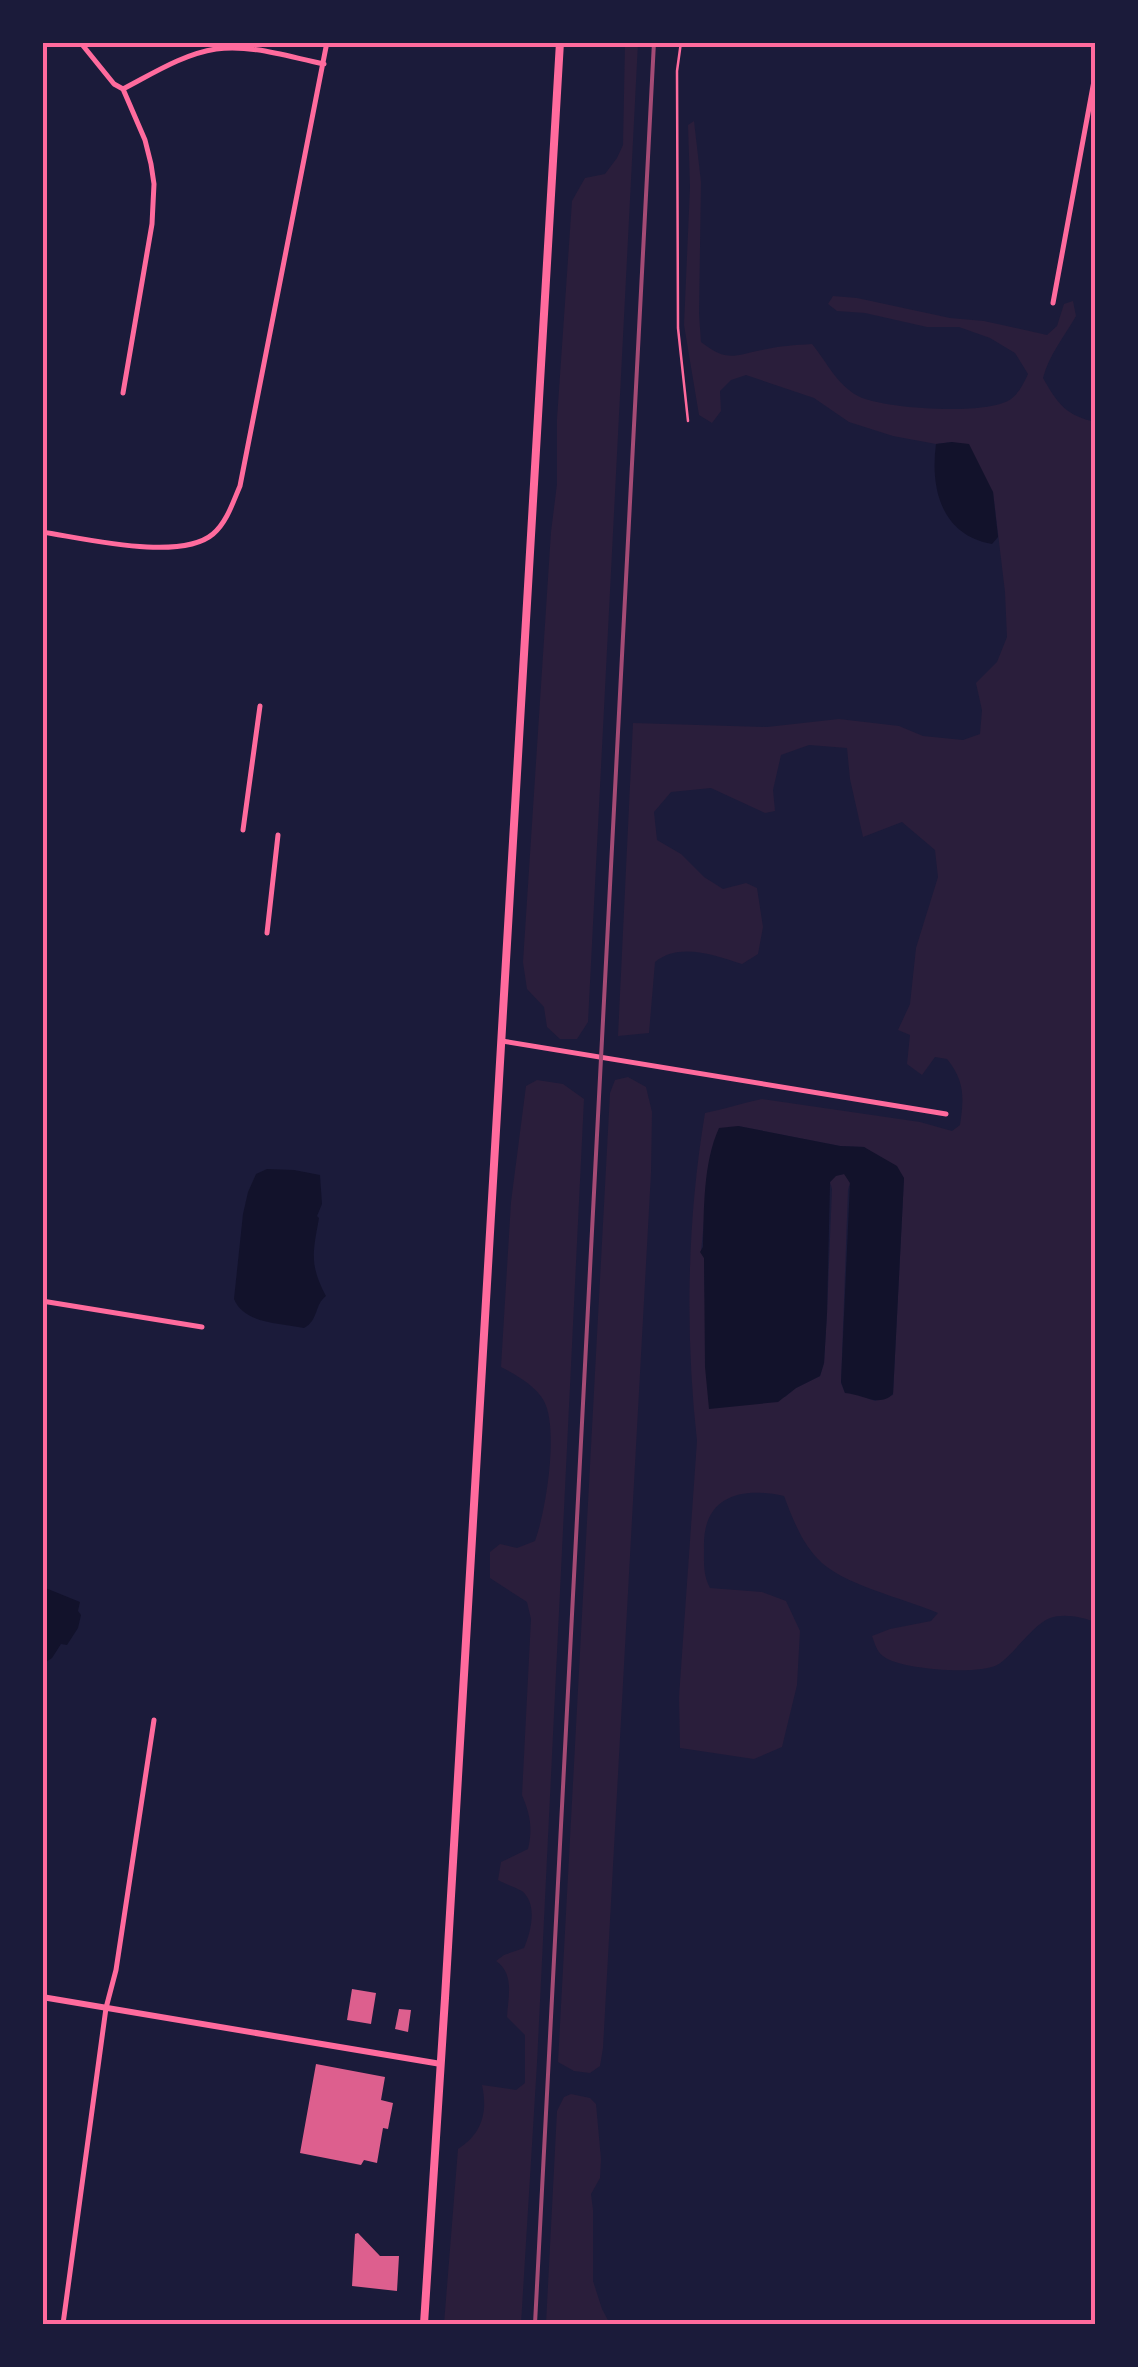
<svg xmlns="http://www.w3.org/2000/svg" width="1138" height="2367" font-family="'Roboto Condensed',sans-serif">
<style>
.green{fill:#2a1e3b;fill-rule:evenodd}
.water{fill:#12122b}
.building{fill:#dd5f8e}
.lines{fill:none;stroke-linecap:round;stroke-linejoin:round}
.service{stroke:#ff6b9d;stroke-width:2.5}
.minor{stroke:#ff6b9d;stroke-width:5}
.tertiary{stroke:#ff6b9d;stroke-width:6}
.primary{stroke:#ff6b9d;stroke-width:8}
.rail{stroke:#a44b75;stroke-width:4}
.neatline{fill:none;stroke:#ff6b9d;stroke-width:4}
</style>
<rect width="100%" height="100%" fill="#1b1b3a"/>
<!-- green -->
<path class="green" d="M 625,43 L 638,43 L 588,1022 L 577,1039 L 560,1039 L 547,1027 L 544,1007 L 527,989 L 523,962 L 551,532 L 557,484 L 557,419 L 572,201 L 585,178 L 605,174 L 617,158 L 623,145 Z
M 694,121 L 701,182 L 699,314 L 701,342 C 727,362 733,356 762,350 C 779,346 795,345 812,344 C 827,362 836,384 858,396 C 882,409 989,416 1011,399 C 1019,393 1024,383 1028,374 L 1015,353 L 990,338 L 959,327 L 927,327 L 865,313 L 837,311 L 828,304 L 833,296 L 857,298 L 950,318 L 984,321 L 1047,335 L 1057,326 L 1064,304 L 1073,301 L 1076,316 C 1064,337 1049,355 1043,378 C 1057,403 1066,416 1096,422 L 1095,1622 C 1083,1617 1063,1613 1050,1618 C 1032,1625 1014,1655 997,1665 C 978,1675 900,1670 883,1656 C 877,1652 875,1644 872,1636 L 890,1629 L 931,1621 L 938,1613 C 904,1598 841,1585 817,1558 C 801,1541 792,1517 784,1496 C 739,1486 702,1497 704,1549 C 704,1563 703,1575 710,1588 L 762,1592 L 786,1601 L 800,1631 L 797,1685 L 782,1747 L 754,1759 L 680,1748 L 679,1697 L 697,1441 C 685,1332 687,1221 705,1113 C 725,1109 743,1103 762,1099 L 920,1122 L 952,1131 L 960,1125 C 964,1098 965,1081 947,1059 L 935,1057 L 922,1075 L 907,1064 L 910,1035 L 898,1030 L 910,1004 L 916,948 L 938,877 L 935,850 L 902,822 L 863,837 L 850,779 L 847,748 L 809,745 L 781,755 L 773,790 L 775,811 L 765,813 L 711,788 L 671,792 L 654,812 L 657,840 L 681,854 L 704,877 L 723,889 L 746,883 L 757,888 L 763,927 L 758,954 L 742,964 C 715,955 679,942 655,962 L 649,1033 L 618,1036 L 633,723 L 767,727 L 839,719 L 899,726 L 923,736 L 963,740 L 980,734 L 982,710 L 976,683 L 997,662 L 1007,637 L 1005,592 L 993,492 L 952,442 L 936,444 L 893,436 L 849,422 L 814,398 L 746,375 L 731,380 L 720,391 L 721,411 L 712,423 L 699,415 L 684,325 L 690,187 L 688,125 ZM 738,1126 L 840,1146 L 864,1147 L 904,1178 L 893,1395 L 875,1401 L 855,1393 L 845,1393 L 841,1383 L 848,1190 L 850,1183 L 845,1174 L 836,1175 L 830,1182 L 832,1189 L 827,1313 L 824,1363 L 820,1376 L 796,1388 L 785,1397 L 706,1339 L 704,1258 L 701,1252 L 705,1211 Z
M 628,1077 L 646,1087 L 652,1112 L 651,1173 L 603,2048 L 600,2066 L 590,2073 L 574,2071 L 558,2062 L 610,1093 L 615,1080 Z
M 537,1080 L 563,1084 L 584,1099 L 537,2063 L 521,2324 L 444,2324 L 458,2149 C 482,2134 488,2112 482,2085 L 516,2090 L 525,2083 L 525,2035 L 507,2017 C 508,1997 515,1974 496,1961 L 504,1955 L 524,1948 C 531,1932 538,1904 522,1891 C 515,1887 505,1884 498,1880 L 501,1862 L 528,1849 C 533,1828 530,1814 522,1795 L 531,1619 L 527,1602 L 490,1578 L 490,1552 L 500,1544 L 517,1548 L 535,1541 C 546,1511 559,1429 544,1401 C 535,1385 516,1375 501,1367 L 511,1202 L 526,1086 Z
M 571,2094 L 590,2098 L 596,2104 L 601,2159 L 600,2178 L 591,2194 L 593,2210 L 593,2281 L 602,2309 L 610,2324 L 546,2324 L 557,2111 L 564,2097 Z"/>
<!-- water -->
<path class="water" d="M 952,442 L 969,444 L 993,492 L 998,537 L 992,544 C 941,535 930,488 936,444 Z
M 738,1126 L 840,1146 L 864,1147 L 897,1166 L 904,1178 L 893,1394 C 879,1408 862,1394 845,1393 L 841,1382 L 850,1183 L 844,1174 L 836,1176 L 830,1182 L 827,1313 L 824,1363 L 820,1376 L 796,1388 L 778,1402 L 709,1409 L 705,1367 L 704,1258 L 700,1252 L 703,1247 C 704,1209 703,1163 719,1128 Z
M 267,1169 L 294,1170 L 320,1175 L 322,1204 L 317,1216 L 319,1218 C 313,1252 309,1264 326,1296 C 314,1305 319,1320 304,1328 C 280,1323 244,1324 234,1299 L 243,1214 L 248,1192 L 256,1174 Z
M 43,1587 L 80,1602 L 78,1611 L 81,1615 L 78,1628 L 67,1645 L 61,1644 L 52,1658 L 43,1664 Z"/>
<!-- building -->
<path class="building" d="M 352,1989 L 376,1993 L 371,2024 L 347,2020 Z
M 399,2009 L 411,2010 L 408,2032 L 395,2029 Z
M 316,2064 L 385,2077 L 381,2100 L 393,2103 L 388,2129 L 383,2128 L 377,2163 L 364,2160 L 361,2165 L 300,2153 Z
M 358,2233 L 380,2256 L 399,2256 L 397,2291 L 352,2286 L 355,2234 Z"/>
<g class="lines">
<!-- service -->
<path class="service" d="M 681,42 L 677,71 L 678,328 L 688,421"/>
<!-- minor -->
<path class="minor" d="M 80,42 L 114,84 L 123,89 L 145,140 L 151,164 L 154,184 L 152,224 L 123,393
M 123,89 C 152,74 183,54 216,49 C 251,44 289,57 324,64
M 1053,303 L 1096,70
M 42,532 C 83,538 180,562 213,534 C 227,522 233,502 240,486 L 327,42
M 243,830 L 260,706
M 267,933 L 278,835
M 502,1041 L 946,1114
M 42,1301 L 202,1327
M 63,2324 L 106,2008 L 116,1970 L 154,1720"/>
<!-- tertiary -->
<path class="tertiary" d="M 42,1997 L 441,2064"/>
<!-- primary -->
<path class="primary" d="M 424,2324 L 445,1998 L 560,42"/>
<!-- rail -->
<path class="rail" d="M 535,2324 L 654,42"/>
</g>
<!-- border -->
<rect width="1138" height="2367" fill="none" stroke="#1b1b3a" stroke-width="90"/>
<rect x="45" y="45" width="1048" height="2277" class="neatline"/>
</svg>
